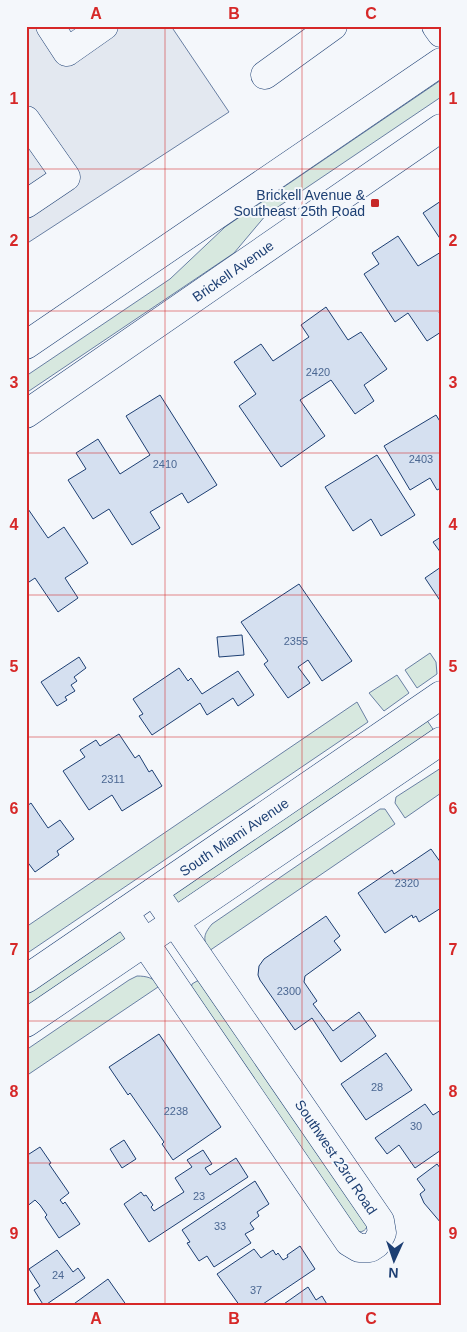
<svg xmlns="http://www.w3.org/2000/svg" width="467" height="1332" font-family="Arial,sans-serif">
<style>
.green{fill:#d7e8df;stroke:#687fa3}
.parking{fill:#e3e8f0;stroke:#687fa3}
.building{fill:#d5e0f0;stroke:#1d3f73}
.lines{fill:none;stroke-linecap:round;stroke-linejoin:round}
.minor-casing{stroke:#1d3f73;stroke-width:29}
.major-casing{stroke:#1d3f73;stroke-width:29}
.minor{stroke:#f4f7fb;stroke-width:28}
.major{stroke:#f4f7fb;stroke-width:28}
.grid{fill:none;stroke:#d62828;stroke-width:1;stroke-opacity:0.55}
.poi-dot{fill:#c62828;stroke:#f4f7fb;stroke-width:2}
.labels{text-anchor:middle;stroke-width:4;stroke-linejoin:round;paint-order:stroke}
.number-label{font-size:11px;fill:#4b6792}
.poi-label{font-size:14px;fill:#1d3f73;stroke:#f4f7fb;text-anchor:end}
.street-label{font-size:14px;fill:#1d3f73;stroke:#f4f7fb}
.neatline{fill:none;stroke:#d62828;stroke-width:2}
.grid-label{font-size:16px;text-anchor:middle;font-weight:bold;fill:#d62828}
</style>
<rect width="100%" height="100%" fill="#f4f7fb"/>
<!-- green -->
<path class="green" d="M 441,80 L 441,97 L 266,215 L 234,253 L 26,393 L 26,376 L 170,279 L 225,227 Z
M 430,653 L 436,662 L 437,674 L 417,688 L 405,670 Z
M 397,675 L 409,693 L 384,711 L 369,693 Z
M 357,702 L 368,722 L 26,954 L 26,927 Z
M 424,716 L 437,735 L 174,907 L 168,893 Z
M 441,768 L 441,793 L 405,818 L 395,803 L 396,797 Z
M 380,809 L 385,809 L 395,824 L 209,951 C 203,939 203,935 212,924 Z
M 119,925 L 133,937 L 26,1013 L 26,988 Z
M 137,976 C 147,976 153,978 161,985 L 26,1076 L 26,1050 L 129,980 Z
M 197,981 L 201,981 L 368,1224 C 366,1230 364,1232 357,1232 L 191,989 L 192,984 Z"/>
<!-- parking -->
<path class="parking" d="M 26,26 L 171,26 L 229,112 L 26,244 Z"/>
<!-- building -->
<path class="building" d="M 441,201 L 441,240 L 423,213 Z
M 398,236 L 418,266 L 441,252 L 441,311 L 439,312 L 441,316 L 441,332 L 427,341 L 408,313 L 395,322 L 364,274 L 379,264 L 372,253 Z
M 326,307 L 348,340 L 361,332 L 387,369 L 364,385 L 374,401 L 355,414 L 331,380 L 300,400 L 325,436 L 281,467 L 239,406 L 256,394 L 234,362 L 261,344 L 273,361 L 309,337 L 301,325 Z
M 160,395 L 217,485 L 188,503 L 182,493 L 150,512 L 160,528 L 132,545 L 109,509 L 93,519 L 68,480 L 86,469 L 76,453 L 98,439 L 120,474 L 150,455 L 126,416 Z
M 436,415 L 441,423 L 441,488 L 437,490 L 430,478 L 410,490 L 384,446 Z
M 377,455 L 415,515 L 381,536 L 371,519 L 353,531 L 325,487 Z
M 26,506 L 48,538 L 64,527 L 88,563 L 65,578 L 78,598 L 58,612 L 35,578 L 26,584 Z
M 441,537 L 441,553 L 433,542 Z
M 441,567 L 441,602 L 425,578 Z
M 299,584 L 352,661 L 322,681 L 308,660 L 298,667 L 310,683 L 288,698 L 264,664 L 268,661 L 241,622 Z
M 242,635 L 244,655 L 219,657 L 217,637 Z
M 79,657 L 86,668 L 74,677 L 77,681 L 71,685 L 75,691 L 65,697 L 67,700 L 57,706 L 41,682 Z
M 179,668 L 188,681 L 191,678 L 202,694 L 238,671 L 254,695 L 238,706 L 233,698 L 207,715 L 200,703 L 152,735 L 139,716 L 143,714 L 133,699 Z
M 119,734 L 135,758 L 139,755 L 149,772 L 152,770 L 162,786 L 122,811 L 112,795 L 89,810 L 63,771 L 85,757 L 80,750 L 96,740 L 100,746 Z
M 31,803 L 48,828 L 60,820 L 74,839 L 57,851 L 59,855 L 35,872 L 26,860 L 26,804 L 27,806 Z
M 431,849 L 441,863 L 441,908 L 419,922 L 416,916 L 413,918 L 412,915 L 385,933 L 358,893 L 392,870 L 394,874 Z
M 326,916 L 340,936 L 334,941 L 341,950 L 305,976 L 304,982 L 317,1001 L 313,1004 L 333,1031 L 359,1012 L 376,1036 L 341,1062 L 312,1018 L 295,1030 L 260,980 L 258,975 L 259,966 L 264,959 Z
M 159,1034 L 221,1127 L 173,1160 L 162,1144 L 164,1142 L 130,1093 L 128,1095 L 109,1067 Z
M 386,1053 L 412,1090 L 366,1120 L 341,1084 Z
M 425,1104 L 433,1115 L 441,1110 L 441,1150 L 415,1168 L 399,1145 L 387,1154 L 375,1138 Z
M 124,1140 L 136,1159 L 122,1168 L 110,1149 Z
M 40,1147 L 51,1163 L 49,1164 L 69,1193 L 60,1200 L 63,1204 L 65,1202 L 80,1224 L 59,1238 L 45,1217 L 47,1215 L 40,1205 L 35,1200 L 26,1207 L 26,1156 Z
M 203,1150 L 212,1164 L 205,1168 L 210,1175 L 236,1158 L 248,1177 L 149,1242 L 124,1204 L 141,1192 L 144,1196 L 146,1195 L 153,1205 L 151,1207 L 154,1211 L 184,1192 L 175,1178 L 192,1167 L 187,1160 Z
M 437,1164 L 441,1169 L 441,1223 L 424,1203 L 420,1194 L 425,1190 L 417,1179 Z
M 255,1181 L 269,1204 L 257,1212 L 259,1216 L 250,1223 L 254,1229 L 245,1234 L 251,1243 L 214,1267 L 207,1256 L 199,1261 L 187,1243 L 190,1242 L 182,1230 Z
M 300,1246 L 315,1269 L 260,1306 L 240,1306 L 217,1274 L 254,1249 L 261,1258 L 273,1250 L 276,1255 L 278,1253 L 283,1260 L 288,1257 L 287,1255 Z
M 57,1250 L 73,1272 L 78,1268 L 85,1278 L 44,1306 L 34,1290 L 40,1286 L 29,1269 Z
M 108,1279 L 127,1306 L 71,1306 Z
M 308,1287 L 316,1300 L 322,1296 L 328,1306 L 281,1306 Z"/>
<g class="lines">
<defs>
<path id="minor" d="M 50,26 L 67,52 L 104,26
M 436,26 L 441,33
M 265,75 L 333,26
M 26,120 L 66,177 L 26,204
M 124,912 L 349,1242 L 359,1248 L 370,1248 L 376,1244 L 382,1233 L 380,1221 L 154,892"/>
<path id="major" d="M 26,345 L 441,62
M 26,414 L 441,128
M 26,979 L 441,695
M 26,1023 L 441,741"/>
</defs>
<!-- minor casing -->
<use href="#minor" class="minor-casing"/>
<!-- major casing -->
<use href="#major" class="major-casing"/>
<!-- minor -->
<use href="#minor" class="minor"/>
<!-- major -->
<use href="#major" class="major"/>
</g>
<!-- grid -->
<path class="grid" d="M 165,26 L 165,1306M 302,26 L 302,1306M 26,169 L 441,169M 26,311 L 441,311M 26,453 L 441,453M 26,595 L 441,595M 26,737 L 441,737M 26,879 L 441,879M 26,1021 L 441,1021M 26,1163 L 441,1163"/>
<!-- markers -->
<rect class="poi-dot" x="370" y="198" width="10" height="10" rx="2.5"/>
<g class="labels">
<!-- number labels -->
<g class="number-label">
<text x="318" y="376">2420</text>
<text x="421" y="463">2403</text>
<text x="165" y="468">2410</text>
<text x="296" y="645">2355</text>
<text x="113" y="783">2311</text>
<text x="407" y="887">2320</text>
<text x="289" y="995">2300</text>
<text x="377" y="1091">28</text>
<text x="176" y="1115">2238</text>
<text x="416" y="1130">30</text>
<text x="199" y="1200">23</text>
<text x="220" y="1230">33</text>
<text x="58" y="1279">24</text>
<text x="256" y="1294">37</text>
</g>
<!-- poi labels -->
<g class="poi-label">
<text x="365" y="200">Brickell Avenue &amp;<tspan x="365" dy="16">Southeast 25th Road</tspan></text>
</g>
<!-- street labels -->
<g class="street-label">
<text transform="translate(233 271) rotate(-35)" y="5">Brickell Avenue</text>
<text transform="translate(234 837) rotate(-34)" y="5">South Miami Avenue</text>
<text transform="translate(336 1157) rotate(56)" y="5">Southwest 23rd Road</text>
</g>
</g>
<!-- border -->
<rect width="467" height="1332" fill="none" stroke="#f4f7fb" stroke-width="55"/>
<!-- north arrow -->
<g transform="translate(394 1260) rotate(183)" stroke="#f4f7fb" stroke-width="4" paint-order="stroke">
<path d="M0-4L9 19L0 12L-9 19Z" fill="#1d3f73"/>
<text y="-8" font-size="14" font-weight="bold" text-anchor="middle" fill="#1d3f73">N</text>
</g>
<rect x="28" y="28" width="412" height="1276" class="neatline"/>
<g class="grid-label">
<text x="96" y="19">A</text>
<text x="234" y="19">B</text>
<text x="371" y="19">C</text>
<text x="14" y="104">1</text>
<text x="453" y="104">1</text>
<text x="14" y="246">2</text>
<text x="453" y="246">2</text>
<text x="14" y="388">3</text>
<text x="453" y="388">3</text>
<text x="14" y="530">4</text>
<text x="453" y="530">4</text>
<text x="14" y="672">5</text>
<text x="453" y="672">5</text>
<text x="14" y="814">6</text>
<text x="453" y="814">6</text>
<text x="14" y="955">7</text>
<text x="453" y="955">7</text>
<text x="14" y="1097">8</text>
<text x="453" y="1097">8</text>
<text x="14" y="1239">9</text>
<text x="453" y="1239">9</text>
<text x="96" y="1324">A</text>
<text x="234" y="1324">B</text>
<text x="371" y="1324">C</text>
</g>
</svg>
